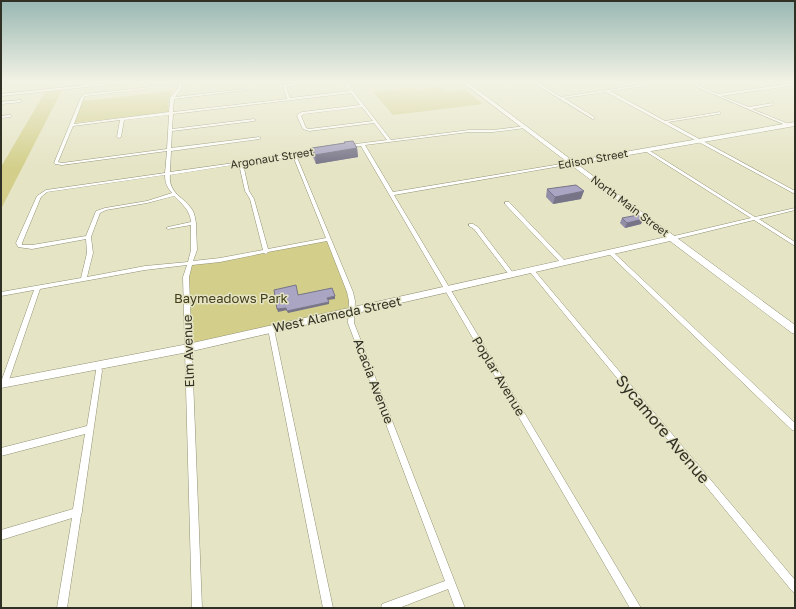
<svg xmlns="http://www.w3.org/2000/svg" width="796" height="609" font-family="'Golos Text',sans-serif">
<style>
.green{fill:#d3cf8b}
.lines{fill:none;stroke-linecap:round;stroke-linejoin:round}
.street-casing{stroke:#929174;stroke-width:1}
.secondary-casing{stroke:#929174;stroke-width:1}
.street{fill:#fff;fill-rule:evenodd}
.secondary{fill:#fff;fill-rule:evenodd}
.wall{fill:#928ea7}
.shaded-wall{fill:#777488}
.building{fill:#aaa5c2;stroke:#777488}
.labels{text-anchor:middle;stroke-width:3;stroke-linejoin:round;paint-order:stroke}
.far-street-label{font-size:11px;fill:#313024;stroke:#e5e4c5}
.park-label{font-size:13px;fill:#42401a;stroke:#e5e4c5}
.street-label{font-size:13px;fill:#313024;stroke:#e5e4c5}
.near-street-label{font-size:16px;fill:#313024;stroke:#e5e4c5}
</style>
<rect width="100%" height="100%" fill="#e5e4c5"/>
<!-- green -->
<path class="green" d="M 440,87 L 446,92 L 465,90 L 483,104 L 393,115 L 373,92 L 414,88 L 417,90 Z
M 62,90 L 1,209 L 1,167 L 45,92 Z
M 173,91 L 169,98 L 168,112 L 74,123 L 83,101 Z
M 329,239 L 350,292 L 351,311 L 188,348 L 186,277 L 191,264 Z"/>
<g class="lines">
<defs>
<path id="street" d="M 85,82 L 88,82 L 87,86 L 85,85 Z
M 179,82 L 181,82 L 181,83 L 201,82 L 181,85 L 182,88 L 175,97 L 245,89 L 247,90 L 174,99 L 173,112 L 287,99 L 283,85 L 304,82 L 312,82 L 286,87 L 290,98 L 350,91 L 343,82 L 346,82 L 391,140 L 469,130 L 493,130 L 525,126 L 527,127 L 525,128 L 493,132 L 469,132 L 365,145 L 393,192 L 573,162 L 574,163 L 572,164 L 394,195 L 641,608 L 630,608 L 361,146 L 348,147 L 346,146 L 348,145 L 387,140 L 374,123 L 309,131 L 303,129 L 297,116 L 298,114 L 302,112 L 360,105 L 351,93 L 173,114 L 172,129 L 254,119 L 256,120 L 254,121 L 172,131 L 171,148 L 259,137 L 261,138 L 259,139 L 171,151 L 170,172 L 241,162 L 319,149 L 321,150 L 319,151 L 296,155 L 353,292 L 355,301 L 354,323 L 465,608 L 455,608 L 448,589 L 399,608 L 381,608 L 382,604 L 445,581 L 348,323 L 349,301 L 347,292 L 327,241 L 268,252 L 266,254 L 264,253 L 220,262 L 192,265 L 189,277 L 202,608 L 192,608 L 183,277 L 187,265 L 145,270 L 40,289 L 8,383 L 7,385 L 4,386 L 1,384 L 1,382 L 34,290 L 1,296 L 1,292 L 81,278 L 87,253 L 86,239 L 32,249 L 18,247 L 16,243 L 37,196 L 46,190 L 165,173 L 167,151 L 62,165 L 55,164 L 54,163 L 81,97 L 85,94 L 179,84 ZM 178,85 L 178,88 L 170,98 L 169,112 L 74,124 L 84,97 L 86,96 ZM 362,107 L 373,121 L 309,129 L 306,128 L 301,116 L 304,114 ZM 169,115 L 167,149 L 62,163 L 58,162 L 73,126 L 120,120 L 117,137 L 119,138 L 121,137 L 124,120 ZM 293,156 L 326,238 L 268,249 L 254,199 L 249,191 L 243,164 ZM 239,164 L 245,191 L 250,199 L 263,250 L 220,258 L 193,261 L 197,250 L 196,224 L 196,223 C 195,219 195,215 193,211 C 185,197 168,194 170,175 ZM 165,175 C 165,183 167,187 172,193 L 147,201 L 105,208 L 96,211 L 86,236 L 32,245 L 22,245 L 22,243 L 41,197 L 47,192 ZM 174,196 C 182,204 190,210 191,222 L 168,227 L 166,228 L 168,229 L 191,225 L 191,250 L 188,262 L 145,266 L 87,277 L 93,253 L 91,237 L 100,213 L 106,210 L 147,203 Z
M 532,82 L 536,82 L 539,84 L 562,82 L 541,85 L 561,97 L 653,83 L 652,85 L 610,91 L 665,121 L 720,112 L 721,113 L 719,114 L 668,122 L 795,191 L 795,194 L 606,92 L 564,98 L 594,117 L 594,119 L 593,119 Z
M 685,82 L 689,82 L 718,94 L 795,83 L 795,85 L 721,96 L 749,107 L 773,103 L 773,105 L 752,109 L 791,125 L 788,126 Z
M 20,100 L 21,100 L 21,102 L 1,104 L 1,102 Z
M 10,115 L 12,116 L 11,117 L 1,118 L 1,116 Z
M 645,149 L 647,149 L 755,217 L 795,208 L 795,210 L 759,219 L 795,242 L 795,246 L 754,220 L 672,240 L 670,239 L 670,237 L 751,218 L 645,151 Z
M 505,202 L 509,202 L 566,262 L 567,263 L 566,264 L 562,264 L 505,204 Z
M 469,224 L 473,224 L 478,227 L 514,274 L 515,275 L 514,276 L 510,276 L 474,229 L 469,226 Z
M 611,251 L 613,252 L 795,423 L 795,431 L 792,430 L 609,254 L 608,253 Z
M 532,269 L 534,270 L 795,580 L 795,593 L 792,591 L 530,272 L 529,271 Z
M 269,327 L 273,327 L 274,329 L 333,608 L 323,608 L 268,329 Z
M 98,362 L 100,363 L 102,371 L 82,510 L 82,512 L 81,515 L 67,608 L 57,608 L 72,518 L 1,540 L 1,530 L 73,509 L 85,434 L 1,456 L 1,448 L 87,426 L 96,371 L 95,365 L 96,363 Z"/>
<path id="secondary" d="M 116,82 L 134,82 L 1,96 L 1,94 Z
M 462,82 L 467,82 L 573,161 L 795,122 L 795,126 L 577,164 L 795,325 L 795,334 L 792,333 L 670,241 L 188,352 L 1,388 L 1,380 L 188,344 L 666,237 Z"/>
</defs>
<!-- street casing -->
<use href="#street" class="street-casing"/>
<!-- secondary casing -->
<use href="#secondary" class="secondary-casing"/>
<!-- street -->
<use href="#street" class="street"/>
<!-- secondary -->
<use href="#secondary" class="secondary"/>
</g>
<!-- wall -->
<path class="wall" d="M 344,142 L 357,148 L 358,157 L 316,164 L 313,157 L 312,148 L 344,143 Z
M 547,189 L 581,199 L 553,204 L 546,197 Z
M 622,218 L 643,219 L 641,224 L 625,228 L 620,223 Z"/>
<!-- shaded-wall -->
<path class="shaded-wall" d="M 357,148 L 358,157 L 316,164 L 315,155 Z
M 584,191 L 581,199 L 553,204 L 555,197 Z
M 643,219 L 641,224 L 625,228 L 627,223 Z
M 335,296 L 335,299 L 328,300 L 327,298 Z
M 329,302 L 329,304 L 288,313 L 287,311 Z
M 286,308 L 287,310 L 278,312 L 277,309 Z"/>
<!-- building -->
<path class="building" d="M 353,141 L 357,148 L 315,155 L 312,148 L 345,143 L 344,142 Z
M 576,185 L 584,191 L 555,197 L 547,189 Z
M 638,215 L 643,219 L 627,223 L 622,218 Z
M 296,285 L 298,295 L 332,288 L 335,296 L 327,298 L 329,302 L 287,311 L 286,308 L 277,309 L 274,290 Z"/>
<!-- sky -->
<linearGradient id="sky" x2="0" y2="1"><stop stop-color="#98b7b3"/><stop offset="0.49" stop-color="#f3f3e5"/><stop offset="1" stop-color="#f3f3e5" stop-opacity="0"/></linearGradient>
<rect width="796" height="167" fill="url(#sky)"/>
<g class="labels">
<!-- far-street labels -->
<g class="far-street-label">
<text transform="translate(272 158) rotate(-9)" y="4">Argonaut Street</text>
<text transform="translate(593 159) rotate(-10)" y="4">Edison Street</text>
<text transform="translate(630 206) rotate(37)" y="4">North Main Street</text>
</g>
<!-- park labels -->
<g class="park-label">
<text x="231" y="303">Baymeadows Park</text>
</g>
<!-- street labels -->
<g class="street-label">
<text transform="translate(337 314) rotate(-12)" y="5">West Alameda Street</text>
<text transform="translate(188 351) rotate(-92)" y="5">Elm Avenue</text>
<text transform="translate(499 376) rotate(59)" y="5">Poplar Avenue</text>
<text transform="translate(374 381) rotate(69)" y="5">Acacia Avenue</text>
</g>
<!-- near-street labels -->
<g class="near-street-label">
<text transform="translate(663 429) rotate(50)" y="6">Sycamore Avenue</text>
</g>
</g>
<!-- border -->
<rect width="796" height="609" fill="none" stroke="#313024" stroke-width="4"/>
</svg>
